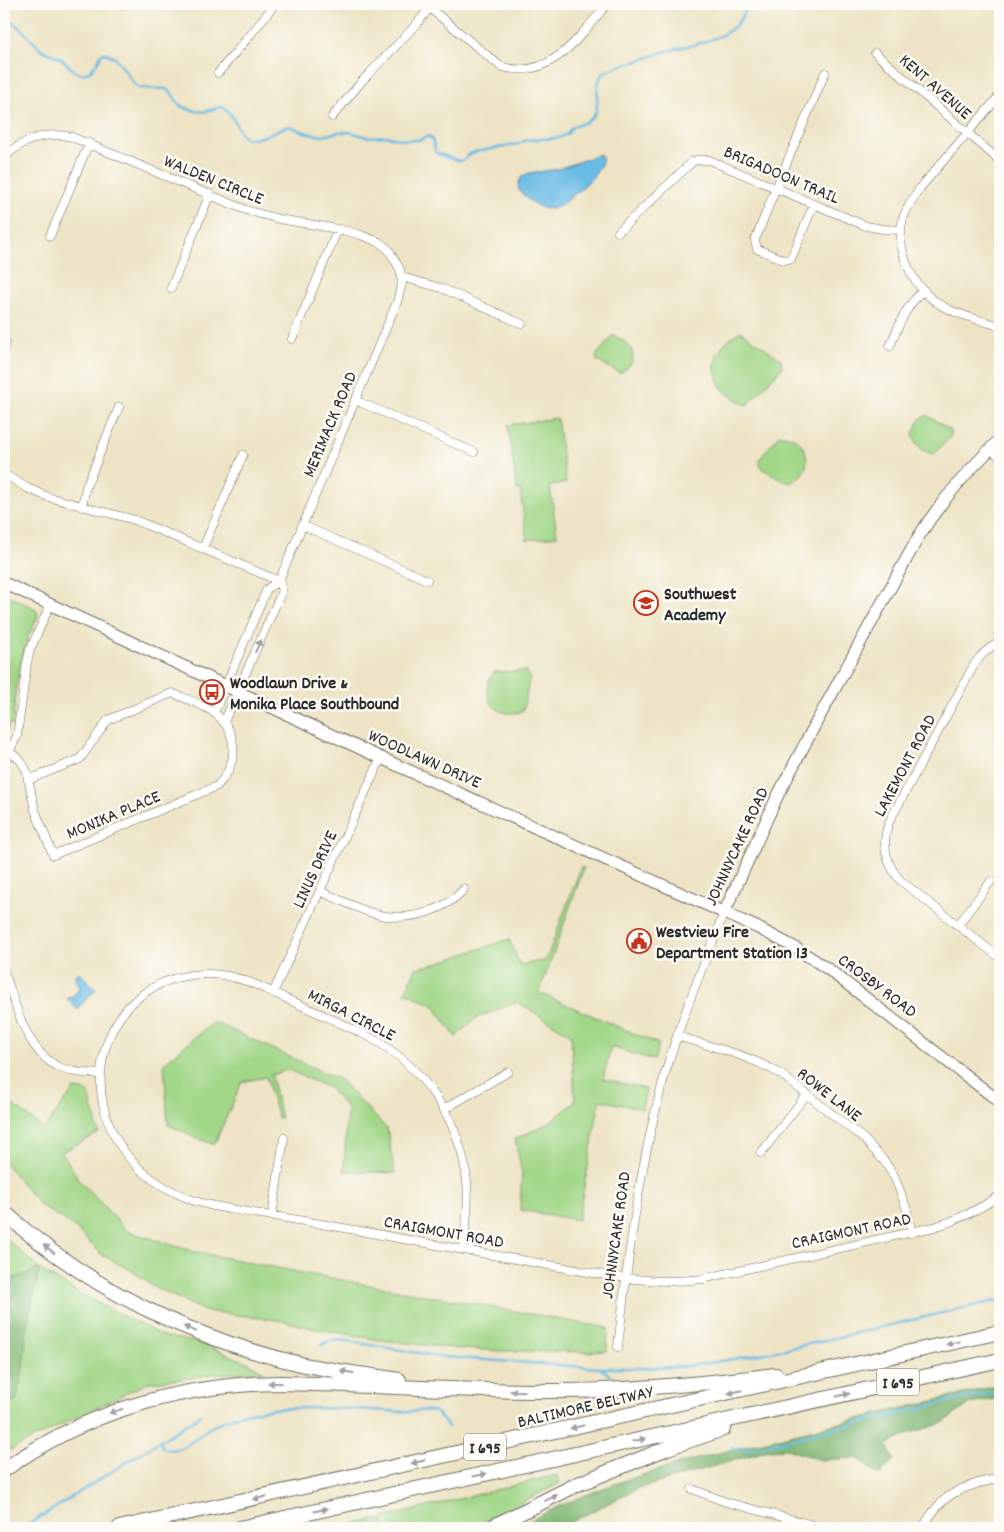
<svg xmlns="http://www.w3.org/2000/svg" width="1004" height="1532" font-family="Dekko,sans-serif">
<style>
.green{fill:#a2d788;stroke:#66815a}
.forest{fill:#81b874;stroke:#567250}
.water{fill:#6abce5;stroke:#4a7488}
.lines{fill:none;stroke-linecap:round;stroke-linejoin:round}
.stream{stroke:#6abce5;stroke-width:2.5}
.street-casing{stroke:#6f6c61;stroke-width:9}
.secondary-casing{stroke:#6f6c61;stroke-width:13}
.highway-casing{stroke:#6f6c61;stroke-width:16}
.street{stroke:#fff;stroke-width:8}
.secondary{stroke:#fff;stroke-width:11}
.highway{stroke:#fff;stroke-width:14}
.oneway{fill:#a0a0a0}
.labels{text-anchor:middle;stroke-width:5;stroke-linejoin:round;paint-order:stroke}
.shield{fill:#fdfcf7;stroke:#6a6a68;stroke-width:1}
.shield-label{font-size:16px;font-weight:bold;fill:#2b2b2b}
.street-label{font-size:18px;fill:#2b2b2b;stroke:#fdfcf7}
.poi-label{font-size:18px;font-weight:bold;fill:#2b2b2b;stroke:#fdfcf7;text-anchor:start}
</style>
<rect width="100%" height="100%" fill="#fdfcf7"/>
<filter id="ink" filterUnits="userSpaceOnUse"><feTurbulence type="fractalNoise" baseFrequency=".02" numOctaves="2"/><feDisplacementMap in="SourceGraphic" scale="10" xChannelSelector="R" yChannelSelector="G"/><feConvolveMatrix kernelMatrix="1 2 1 2 8 2 1 2 1" color-interpolation-filters="sRGB"/></filter>
<filter id="wash" filterUnits="userSpaceOnUse"><feTurbulence type="fractalNoise" baseFrequency=".0096" numOctaves="4" result="noise"/><feDisplacementMap in="SourceGraphic" scale="20" xChannelSelector="R" yChannelSelector="G"/><feGaussianBlur stdDeviation="1.12" result="paint"/><feColorMatrix in="noise" values="0 0 0 0 0 0 0 0 0 0 0 0 0 0 0 0 0 1.4 0 .05"/><feComposite in="paint" operator="in"/></filter>
<g filter="url(#wash)">
<rect width="100%" height="100%" fill="#eee4c5"/>
<!-- green -->
<path class="green" d="M 740,331 L 781,359 L 782,368 L 747,405 C 707,390 704,352 740,331 Z
M 613,335 C 632,343 643,360 620,373 L 597,361 L 596,356 Z
M 927,415 L 950,430 L 951,436 L 934,454 C 921,452 916,445 913,433 L 920,419 Z
M 557,418 L 566,483 L 550,486 L 557,536 L 527,540 L 520,490 L 517,490 L 508,425 Z
M 779,435 C 809,434 818,472 789,483 L 761,468 L 759,460 Z
M 4,594 L 34,608 L 38,613 L 37,619 L 29,634 L 22,655 L 15,693 L 13,726 L 9,723 L 4,742 Z
M 526,671 L 530,676 L 523,711 C 497,722 476,694 494,672 Z
M 581,867 L 584,868 L 539,993 L 659,1044 L 654,1060 L 611,1047 L 603,1079 L 646,1089 L 642,1109 L 600,1100 L 578,1220 L 520,1210 L 522,1173 L 515,1139 L 549,1123 L 575,1102 L 571,1035 L 518,1002 L 476,1018 L 456,1037 L 433,1005 L 405,992 L 416,968 L 431,965 L 509,939 L 520,965 L 546,960 Z
M 214,1022 L 340,1080 L 387,1129 L 395,1173 L 344,1171 L 347,1108 L 329,1088 L 288,1070 L 271,1075 L 281,1118 L 278,1119 L 266,1077 L 242,1082 L 214,1145 L 168,1125 L 164,1063 Z
M 74,1089 L 83,1090 L 89,1094 L 99,1133 L 62,1152 L 79,1180 L 127,1231 L 192,1251 L 308,1274 L 608,1328 L 607,1351 L 590,1352 L 503,1351 L 461,1349 L 380,1340 L 312,1328 L 284,1321 L 205,1311 L 152,1286 L 136,1273 L 102,1255 L 73,1226 L 40,1205 L 4,1162 L 4,1098 L 44,1129 Z
M 4,1236 L 39,1269 L 80,1294 L 163,1336 L 199,1343 L 249,1363 L 264,1372 L 213,1374 L 184,1379 L 149,1382 L 4,1453 L 4,1408 L 16,1401 L 22,1374 L 28,1320 L 39,1270 L 4,1282 Z
M 556,1475 L 560,1483 L 471,1528 L 385,1528 L 382,1518 Z"/>
<!-- forest -->
<path class="forest" d="M 39,1269 L 28,1320 L 22,1374 L 16,1401 L 4,1408 L 4,1282 Z
M 1000,1385 L 1000,1398 L 970,1404 L 941,1424 L 910,1433 L 887,1445 L 894,1460 L 879,1475 L 857,1458 L 821,1460 L 786,1449 L 769,1450 L 637,1489 L 579,1518 L 560,1528 L 517,1528 C 586,1488 665,1467 742,1447 C 828,1425 914,1406 1000,1385 Z
M 382,1518 L 385,1528 L 336,1528 Z"/>
<!-- water -->
<path class="water" d="M 600,154 L 603,159 C 601,164 599,169 596,173 C 590,182 561,208 551,209 C 539,210 525,198 518,189 L 519,182 L 522,176 L 529,173 L 558,169 Z
M 79,972 L 96,990 L 79,1007 L 80,1008 L 78,1010 L 67,999 L 70,997 L 71,998 L 80,988 L 74,978 Z"/>
<g class="lines">
<!-- stream -->
<path class="stream" d="M 800,4 C 814,9 826,5 840,4 C 848,4 856,5 864,5 L 868,4
M 4,19 C 23,24 29,42 44,51 C 50,54 56,55 61,59 C 67,63 71,69 76,72 C 88,79 98,63 101,54 L 105,53 C 123,58 125,77 139,88 L 166,89 C 174,93 174,99 180,105 C 184,109 202,113 207,111 C 213,110 217,107 223,107 L 231,115 L 242,136 C 253,145 276,130 288,126 L 310,134 L 323,136 L 338,132 L 349,132 L 368,137 L 387,136 L 394,138 L 406,140 L 418,140 L 429,136 L 432,139 L 436,153 L 459,161 L 464,160 L 468,155 L 475,152 L 519,144 L 526,140 L 559,138 L 567,134 L 572,127 C 576,125 582,124 586,122 C 607,113 589,84 605,72 C 614,66 628,64 638,61 C 646,59 655,55 663,52 C 685,46 721,42 737,24 C 742,18 745,11 748,4
M 321,1345 L 330,1341 L 340,1340 L 443,1357 L 600,1368 L 610,1375
M 600,1368 C 629,1368 658,1369 687,1366 C 793,1352 896,1322 1000,1300
M 160,1440 L 162,1447 C 179,1457 195,1438 208,1429 C 216,1424 227,1419 236,1416 C 260,1408 285,1408 310,1408 C 342,1408 374,1410 405,1412 C 414,1412 428,1408 435,1412 C 440,1415 444,1423 448,1427
M 732,1447 L 737,1450 L 750,1449 L 946,1402 L 1000,1391
M 19,1528 L 26,1526 L 201,1415"/>
</g>
</g>
<g filter="url(#ink)">
<g class="lines">
<defs>
<path id="street" d="M 425,4 L 500,66 C 549,83 580,36 607,4
M 120,5 L 121,4
M 875,53 L 1000,161
M 218,73 L 251,34 L 275,4
M 1000,95 L 920,188 C 914,197 907,207 903,218 C 894,254 916,294 948,309 C 965,317 983,321 1000,326
M 332,117 L 363,80 L 415,26 L 432,5
M 4,158 C 22,139 47,131 72,137 L 246,210 L 279,219 L 338,229 L 358,234 L 379,242 L 388,249 L 400,269 L 402,283 L 397,302 L 279,581 L 267,589 L 214,713
M 814,204 L 791,259 L 784,260 L 757,249 L 755,240 L 776,188 L 825,73
M 618,232 L 692,162 L 697,160 L 709,160 L 866,226 L 883,229 L 901,230
M 50,236 L 89,143
M 402,277 L 441,288 L 522,324
M 171,288 L 210,194
M 292,339 L 338,229
M 890,346 C 899,325 906,305 924,290
M 4,348 L 6,342
M 355,400 L 474,452
M 990,449 L 1000,457
M 4,474 L 27,488 L 48,497 L 135,520 L 279,581
M 82,507 L 86,487 L 119,407
M 302,525 L 427,580
M 203,548 L 243,455
M 1000,642 C 988,648 981,654 974,665 L 889,822 C 881,844 885,863 901,881 L 1000,958
M 224,722 L 282,591 L 279,581
M 10,752 L 20,760 L 26,769 L 35,810 L 53,855 L 217,786 C 237,766 240,736 218,716 C 208,706 186,699 172,693 L 108,720 L 80,759 L 28,780
M 4,762 L 17,736 L 27,663 L 30,650 L 50,605
M 320,891 C 359,908 385,926 428,912 C 443,907 454,901 464,889
M 958,925 L 991,881
M 4,971 C 16,1004 24,1049 58,1067 C 71,1073 86,1073 100,1074
M 273,993 L 381,758
M 677,1036 C 712,1047 750,1055 782,1075 L 864,1139 L 885,1162 L 894,1176 L 900,1191 L 906,1207 L 912,1233
M 444,1109 L 508,1072
M 761,1153 L 807,1094
M 272,1216 L 284,1138
M 463,1250 C 466,1224 470,1199 466,1173 C 457,1112 415,1057 359,1032 C 336,1021 312,1010 289,1000 C 262,987 235,973 205,974 C 98,977 67,1104 142,1171 C 156,1183 174,1193 192,1200 C 211,1207 233,1209 254,1213 C 288,1218 321,1224 355,1230 C 418,1242 481,1253 543,1264 C 596,1273 648,1286 702,1279 L 934,1227 C 958,1220 979,1210 1000,1195
M 618,1347 C 628,1255 640,1163 665,1074 C 681,1019 703,966 724,913
M 692,1489 L 726,1502 L 824,1528
M 923,1528 C 942,1492 963,1486 1000,1478"/>
<path id="secondary" d="M 4,583 L 381,758 L 758,928 L 794,947 L 828,969 L 1000,1102
M 724,913 L 777,797 L 817,721 L 919,536 C 942,499 970,469 1000,439"/>
<path id="highway" d="M 4,1212 C 88,1289 194,1340 305,1365 C 336,1371 368,1375 399,1380
M 4,1470 C 84,1412 181,1384 280,1383 C 376,1385 472,1392 568,1391 C 638,1390 707,1383 776,1375
M 119,1528 L 1000,1332
M 240,1528 L 1000,1360
M 490,1528 L 578,1484 L 670,1447 L 723,1429"/>
</defs>
<!-- street casing -->
<use href="#street" class="street-casing"/>
<!-- secondary casing -->
<use href="#secondary" class="secondary-casing"/>
<!-- highway casing -->
<use href="#highway" class="highway-casing"/>
<!-- street -->
<use href="#street" class="street"/>
<!-- secondary -->
<use href="#secondary" class="secondary"/>
<!-- highway -->
<use href="#highway" class="highway"/>
</g>
<!-- one-way arrows -->
<defs><path id="oneway-solid" d="M-6-.8H1V-3.2L6.5 0L1 3.2V.8H-6Z" transform="scale(1.25)"/></defs>
<g class="oneway">
<use href="#oneway-solid" transform="translate(258 646) rotate(-66)"/>
<use href="#oneway-solid" transform="translate(49 1249) rotate(-142)"/>
<use href="#oneway-solid" transform="translate(190 1329) rotate(-157)"/>
<use href="#oneway-solid" transform="translate(953 1343) rotate(167)"/>
<use href="#oneway-solid" transform="translate(347 1372) rotate(-171)"/>
<use href="#oneway-solid" transform="translate(275 1383) rotate(180)"/>
<use href="#oneway-solid" transform="translate(517 1391) rotate(-179)"/>
<use href="#oneway-solid" transform="translate(735 1392) rotate(167)"/>
<use href="#oneway-solid" transform="translate(843 1395) rotate(-13)"/>
<use href="#oneway-solid" transform="translate(116 1411) rotate(162)"/>
<use href="#oneway-solid" transform="translate(577 1427) rotate(167)"/>
<use href="#oneway-solid" transform="translate(639 1440) rotate(-12)"/>
<use href="#oneway-solid" transform="translate(418 1462) rotate(167)"/>
<use href="#oneway-solid" transform="translate(480 1475) rotate(-12)"/>
<use href="#oneway-solid" transform="translate(260 1498) rotate(167)"/>
<use href="#oneway-solid" transform="translate(551 1498) rotate(-27)"/>
<use href="#oneway-solid" transform="translate(321 1510) rotate(-12)"/>
</g>
</g>
<!-- icons -->
<defs>
<symbol id="school-ring" viewBox="-11 -11 22 22"><circle r="9.5" fill="#fdfcf7" stroke="#c8321e" stroke-width="1.5"/><path d="M0-5L7-2L0 1L-7-2ZM-4 1L0 2.5L4 1V4Q0 6-4 4Z" fill="#c8321e"/></symbol>
<symbol id="bus-ring" viewBox="-11 -11 22 22"><circle r="9.5" fill="#fdfcf7" stroke="#c8321e" stroke-width="1.5"/><path d="M-5-6H5V4H4V6H2V4H-2V6H-4V4H-5ZM-3.5-4V0h7V-4ZM-3.5 1.2v1.5H-2V1.2ZM2 1.2v1.5H3.5V1.2Z" fill="#c8321e"/></symbol>
<symbol id="civic-ring" viewBox="-11 -11 22 22"><circle r="9.5" fill="#fdfcf7" stroke="#c8321e" stroke-width="1.5"/><path d="M-.6-6.5H3V-4.5H.6V-3L4-1V1h2V6H-6V1h2V-1L-.6-3ZM-1.2 2.5V6h2.4V2.5Z" fill="#c8321e"/></symbol>
</defs>
<g fill-rule="evenodd">
<use href="#school-ring" x="632" y="589" width="28" height="28"/>
<use href="#bus-ring" x="198" y="678" width="28" height="28"/>
<use href="#civic-ring" x="625" y="927" width="28" height="28"/>
</g>
<g class="labels">
<!-- shield labels -->
<g class="shield">
<rect x="877" y="1368.5" width="42" height="27" rx="4"/>
<rect x="464" y="1433.5" width="42" height="27" rx="4"/>
</g>
<g class="shield-label">
<text x="898" y="1388">I 695</text>
<text x="485" y="1453">I 695</text>
</g>
<!-- street labels -->
<g class="street-label">
<text transform="translate(936 86) rotate(41)" y="6">KENT AVENUE</text>
<text transform="translate(782 174) rotate(23)" y="6">BRIGADOON TRAIL</text>
<text transform="translate(214 179) rotate(22)" y="6">WALDEN CIRCLE</text>
<text transform="translate(329 424) rotate(-67)" y="6">MERIMACK ROAD</text>
<text transform="translate(425 758) rotate(24)" y="6">WOODLAWN DRIVE</text>
<text transform="translate(904 765) rotate(-62)" y="6">LAKEMONT ROAD</text>
<text transform="translate(113 814) rotate(-23)" y="6">MONIKA PLACE</text>
<text transform="translate(736 846) rotate(-65)" y="6">JOHNNYCAKE ROAD</text>
<text transform="translate(314 869) rotate(-65)" y="6">LINUS DRIVE</text>
<text transform="translate(878 985) rotate(37)" y="6">CROSBY ROAD</text>
<text transform="translate(352 1014) rotate(27)" y="6">MIRGA CIRCLE</text>
<text transform="translate(830 1094) rotate(38)" y="6">ROWE LANE</text>
<text transform="translate(851 1230) rotate(-12)" y="6">CRAIGMONT ROAD</text>
<text transform="translate(444 1231) rotate(10)" y="6">CRAIGMONT ROAD</text>
<text transform="translate(615 1235) rotate(-82)" y="6">JOHNNYCAKE ROAD</text>
<text transform="translate(585 1406) rotate(-13)" y="6">BALTIMORE BELTWAY</text>
</g>
<!-- poi labels -->
<g class="poi-label">
<text x="664" y="599">Southwest<tspan x="664" dy="21">Academy</tspan></text>
<text x="230" y="688">Woodlawn Drive &amp;<tspan x="230" dy="21">Monika Place Southbound</tspan></text>
<text x="656" y="937">Westview Fire<tspan x="656" dy="21">Department Station 13</tspan></text>
</g>
</g>
<!-- margin -->
<rect width="1004" height="1532" fill="none" stroke="#fdfcf7" stroke-width="20"/>
</svg>
